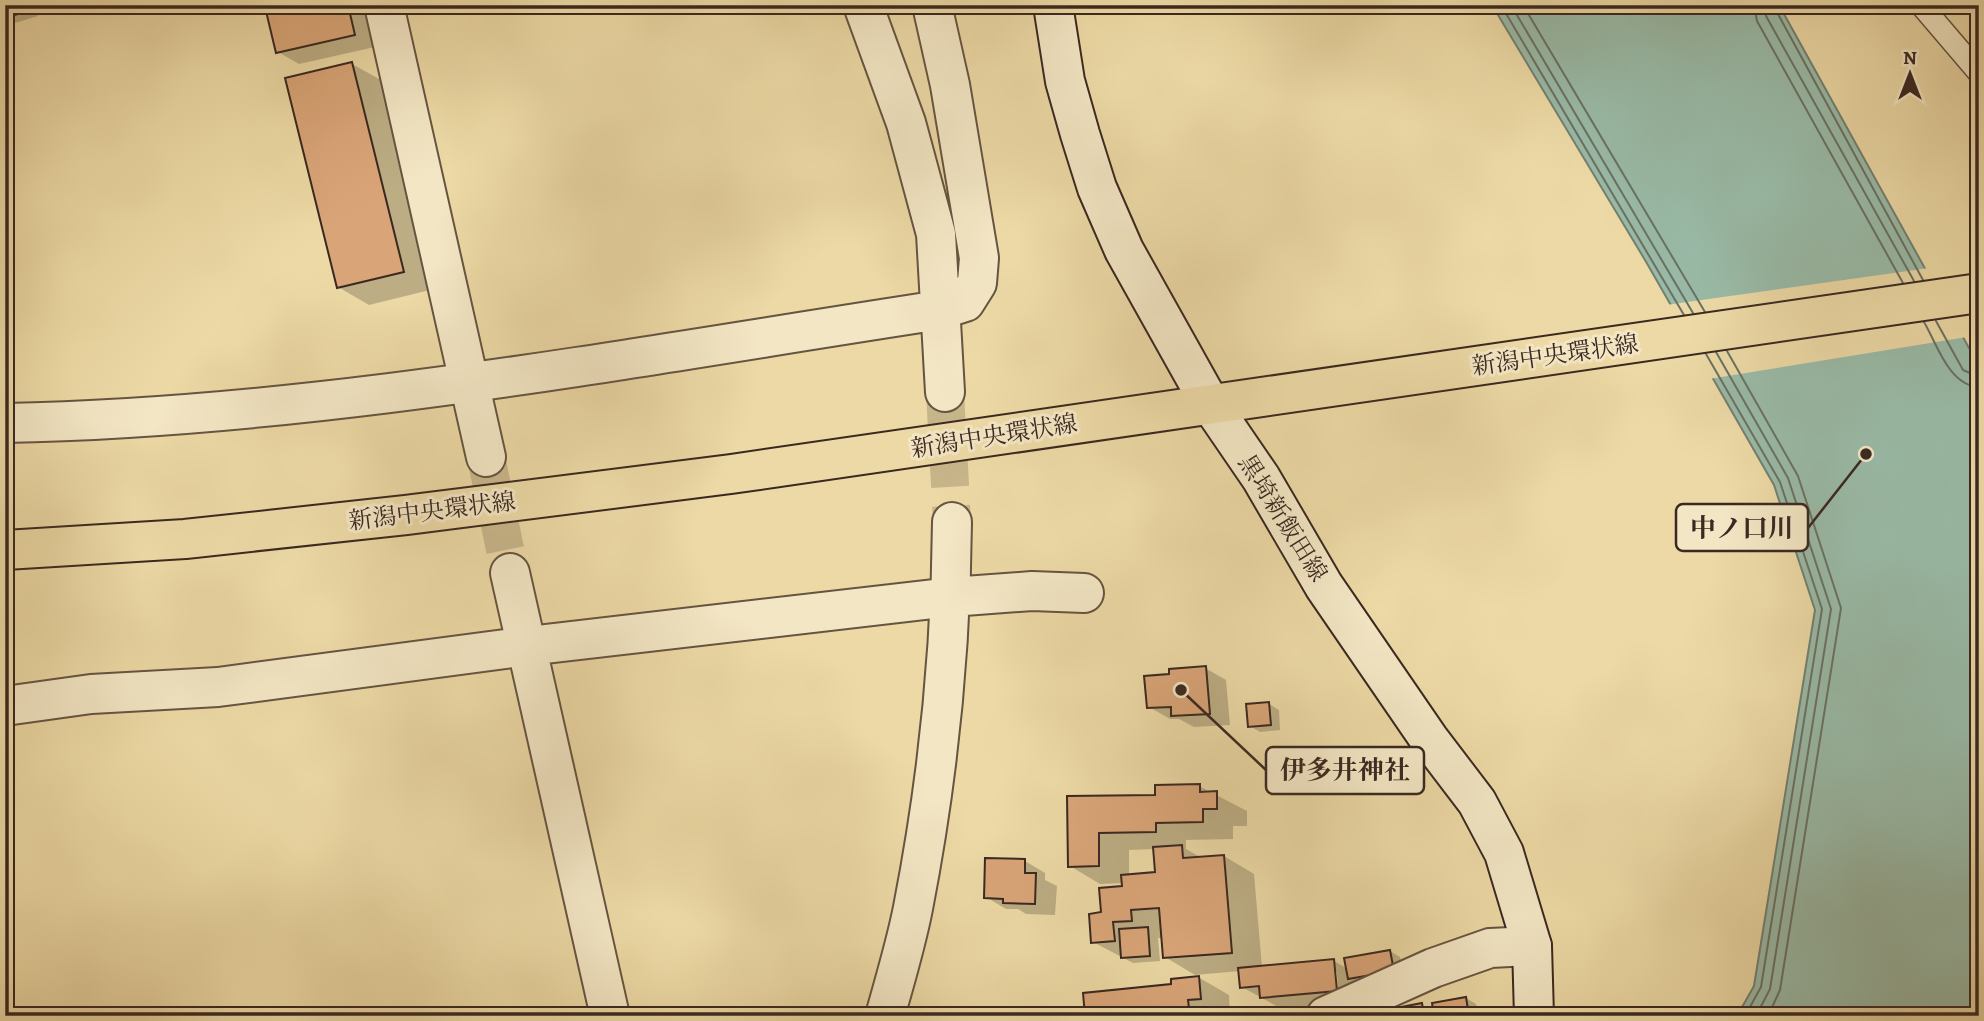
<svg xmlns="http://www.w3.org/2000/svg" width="1984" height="1021" font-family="Alegreya,'Noto Serif JP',serif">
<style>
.water{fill:#99baa7;stroke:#738071;stroke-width:2}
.pier{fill:#ecd9a5}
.shadow{fill:#0003;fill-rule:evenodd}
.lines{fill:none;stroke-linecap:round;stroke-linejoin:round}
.shore{stroke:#6a7164;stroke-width:2}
.building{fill:#d9a578;stroke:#3a2821;stroke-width:2}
.minor-tunnel{stroke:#c8b68b;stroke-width:38;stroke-dasharray:38 19;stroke-linecap:butt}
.service-casing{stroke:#665442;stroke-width:24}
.minor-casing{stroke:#665442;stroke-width:42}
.secondary-casing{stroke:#3a2821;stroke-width:42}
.primary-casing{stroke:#3a2821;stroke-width:42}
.service{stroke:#f3e6c4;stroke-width:21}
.minor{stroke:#f3e6c4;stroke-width:38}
.secondary{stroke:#f3e6c4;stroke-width:38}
.primary{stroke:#ecd9a5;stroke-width:38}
.labels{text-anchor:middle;stroke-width:6;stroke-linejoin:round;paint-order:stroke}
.street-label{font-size:24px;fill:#3a2821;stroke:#f3e6c4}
.leader{fill:none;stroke:#3a2821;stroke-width:2.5}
.callout-dot{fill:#3a2821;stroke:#f3e6c4;stroke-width:2.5}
.callout{fill:#f3e6c4;stroke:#3a2821;stroke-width:2.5}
.callout-label{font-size:26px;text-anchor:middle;font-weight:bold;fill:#3a2821}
</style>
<rect width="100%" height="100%" fill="#ecd9a5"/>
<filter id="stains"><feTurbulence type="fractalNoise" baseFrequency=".00286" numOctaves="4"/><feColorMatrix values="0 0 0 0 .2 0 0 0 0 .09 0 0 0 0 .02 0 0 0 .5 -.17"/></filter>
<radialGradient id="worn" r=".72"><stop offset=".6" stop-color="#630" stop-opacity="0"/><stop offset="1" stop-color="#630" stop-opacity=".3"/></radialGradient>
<!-- water -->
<path class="water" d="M 1492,5 L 1779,5 L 1979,366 L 1979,1016 L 1737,1016 L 1754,986 L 1815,610 L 1774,485 L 1645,260 Z"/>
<!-- pier -->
<path class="pier" d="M 1929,268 L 1967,337 L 1709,379 L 1666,305 Z"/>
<!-- shadow -->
<path class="shadow" d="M 5,5 L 34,5 L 38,16 L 5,26 Z
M 280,5 L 366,5 L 375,47 L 299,64 L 278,52 Z
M 352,64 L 383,81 L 434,289 L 369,305 L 338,287 Z
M 1205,668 L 1226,680 L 1230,725 L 1194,727 L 1179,719 L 1170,719 L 1149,707 Z
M 1269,704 L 1279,710 L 1280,730 L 1260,732 L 1250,726 Z
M 1199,786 L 1247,811 L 1247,826 L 1233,826 L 1233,839 L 1186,840 L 1186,849 L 1202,858 L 1224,856 L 1254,874 L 1262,967 L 1334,961 L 1348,969 L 1390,951 L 1400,957 L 1402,967 L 1356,975 L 1356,979 L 1402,971 L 1359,983 L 1355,981 L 1357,1002 L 1282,1009 L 1242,987 L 1240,971 L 1195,975 L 1165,957 L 1163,938 L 1158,938 L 1160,961 L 1133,963 L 1093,942 L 1103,914 L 1123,888 L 1123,883 L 1100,884 L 1070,866 L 1069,798 L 1157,797 ZM 1155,849 L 1157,874 L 1129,876 L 1129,850 ZM 1334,972 L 1337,972 L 1339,1000 L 1336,1000 Z
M 1025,861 L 1045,873 L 1045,880 L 1057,886 L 1055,915 L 1026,914 L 1018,909 L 1006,909 L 986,897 Z
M 1198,977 L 1229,995 L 1230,1015 L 1087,1016 Z
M 1466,998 L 1476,1004 L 1478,1016 L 1365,1016 L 1422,1005 L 1435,1013 Z
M 799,1012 L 806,1016 L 779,1016 Z"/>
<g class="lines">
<!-- shore -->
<path class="shore" d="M 1501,5 L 1684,315
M 1511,5 L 1693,313
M 1523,5 L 1705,312
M 1754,5 L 1757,21 L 1903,283
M 1764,5 L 1766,16 L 1914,281
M 1773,5 L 1923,280
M 1936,321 L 1963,370 L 1979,377
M 1924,322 C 1937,344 1949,386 1979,387
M 1727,351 L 1798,476 L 1841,608 L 1780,990 L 1768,1016
M 1716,352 L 1788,478 L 1831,609 L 1770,989 L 1756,1016
M 1706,354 L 1780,482 L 1822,609 L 1761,987 L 1745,1016"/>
</g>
<!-- building -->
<path class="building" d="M 5,5 L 27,5 L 28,11 L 5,18 Z
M 272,5 L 348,5 L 355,35 L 276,53 L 265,7 Z
M 352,62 L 404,272 L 337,288 L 285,78 Z
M 1206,666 L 1210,714 L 1171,716 L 1171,707 L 1147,708 L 1144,676 L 1169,674 L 1169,669 Z
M 1269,702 L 1271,725 L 1248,727 L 1246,704 Z
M 1200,784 L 1200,792 L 1217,791 L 1217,809 L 1203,809 L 1203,822 L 1156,823 L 1156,832 L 1099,833 L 1099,866 L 1068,867 L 1067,796 L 1155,795 L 1155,785 Z
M 1182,845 L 1183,858 L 1224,855 L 1232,953 L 1163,958 L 1159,908 L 1131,910 L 1132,921 L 1113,922 L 1115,941 L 1091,943 L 1089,914 L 1101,912 L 1099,888 L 1122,886 L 1121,875 L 1155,872 L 1153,847 Z
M 985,858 L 1025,859 L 1025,873 L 1036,873 L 1035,904 L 1003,903 L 1003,899 L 984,898 Z
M 1148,927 L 1150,956 L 1121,958 L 1119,929 Z
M 1390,950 L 1394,971 L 1348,979 L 1344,958 Z
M 1334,959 L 1337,991 L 1260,998 L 1259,986 L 1240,988 L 1238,968 Z
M 1199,976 L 1201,999 L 1188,1000 L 1189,1008 L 1200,1007 L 1201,1016 L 1085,1016 L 1083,993 L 1171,984 L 1171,979 Z
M 1466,997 L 1469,1016 L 1434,1016 L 1432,1003 Z
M 1422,1003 L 1424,1016 L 1355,1016 Z"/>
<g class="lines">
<!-- minor-tunnel -->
<path class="minor-tunnel" d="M 945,392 L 952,522
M 486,457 L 510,573"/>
<defs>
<path id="service" d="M 1921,5 L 1979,73"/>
<path id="minor" d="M 384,5 L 486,457
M 863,5 L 906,123 L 936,234 L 945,392
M 5,423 C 318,417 631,357 940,310 L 965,302 L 977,283 L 979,258 L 950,85 L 932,5
M 510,573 L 610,1016
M 5,706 L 91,694 L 218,687 L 528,646 L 951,597 L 1032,591 L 1084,593
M 885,1016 C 895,980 906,944 913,908 C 938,780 951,652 952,522
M 1326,1016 L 1433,968 L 1490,948 L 1532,946"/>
<path id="secondary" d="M 1053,5 L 1065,81 L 1080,134 L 1097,188 L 1124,250 L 1209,402 L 1261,478 L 1324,586 L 1429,739 L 1477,802 L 1504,853 L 1532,946 L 1534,1016"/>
<path id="primary" d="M 5,550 L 185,539 L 406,515 L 731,474 L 1979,293"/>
</defs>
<!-- service casing -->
<use href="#service" class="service-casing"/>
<!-- minor casing -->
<use href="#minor" class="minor-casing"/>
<!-- secondary casing -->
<use href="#secondary" class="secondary-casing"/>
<!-- primary casing -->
<use href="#primary" class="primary-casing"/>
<!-- service -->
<use href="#service" class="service"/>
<!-- minor -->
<use href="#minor" class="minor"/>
<!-- secondary -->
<use href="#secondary" class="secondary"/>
<!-- primary -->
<use href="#primary" class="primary"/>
</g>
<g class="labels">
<!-- street labels -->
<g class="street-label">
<text transform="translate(1555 355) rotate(-8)" y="8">新潟中央環状線</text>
<text transform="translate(994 436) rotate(-9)" y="8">新潟中央環状線</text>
<text transform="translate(432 511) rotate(-7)" y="8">新潟中央環状線</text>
<text transform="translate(1283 518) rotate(58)" y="8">黒埼新飯田線</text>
</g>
</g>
<!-- callouts -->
<path class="leader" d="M1866 454L1808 528M1181 690L1266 770"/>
<g class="callout-dot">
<circle cx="1866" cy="454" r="7"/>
<circle cx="1181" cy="690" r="7"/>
</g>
<g class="callout">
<rect x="1676" y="504" width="132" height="47" rx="7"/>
<rect x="1266" y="747" width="158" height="47" rx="7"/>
</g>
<g class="callout-label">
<text x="1742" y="537">中ノ口川</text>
<text x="1345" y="779">伊多井神社</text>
</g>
<!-- margin -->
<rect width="1984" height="1021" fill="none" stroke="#ecd9a5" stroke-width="28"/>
<rect x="7" y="7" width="1970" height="1007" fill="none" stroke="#3a2821" stroke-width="3.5"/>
<rect x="14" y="14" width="1956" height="993" fill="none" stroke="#3a2821" stroke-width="2"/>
<!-- north arrow -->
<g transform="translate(1910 74)" stroke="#f3e6c4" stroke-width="5" paint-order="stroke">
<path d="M0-5L12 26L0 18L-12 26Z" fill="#3a2821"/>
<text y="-10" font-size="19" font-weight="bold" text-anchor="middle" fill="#3a2821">N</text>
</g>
<rect width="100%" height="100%" filter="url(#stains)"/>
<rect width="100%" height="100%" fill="url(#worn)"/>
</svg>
